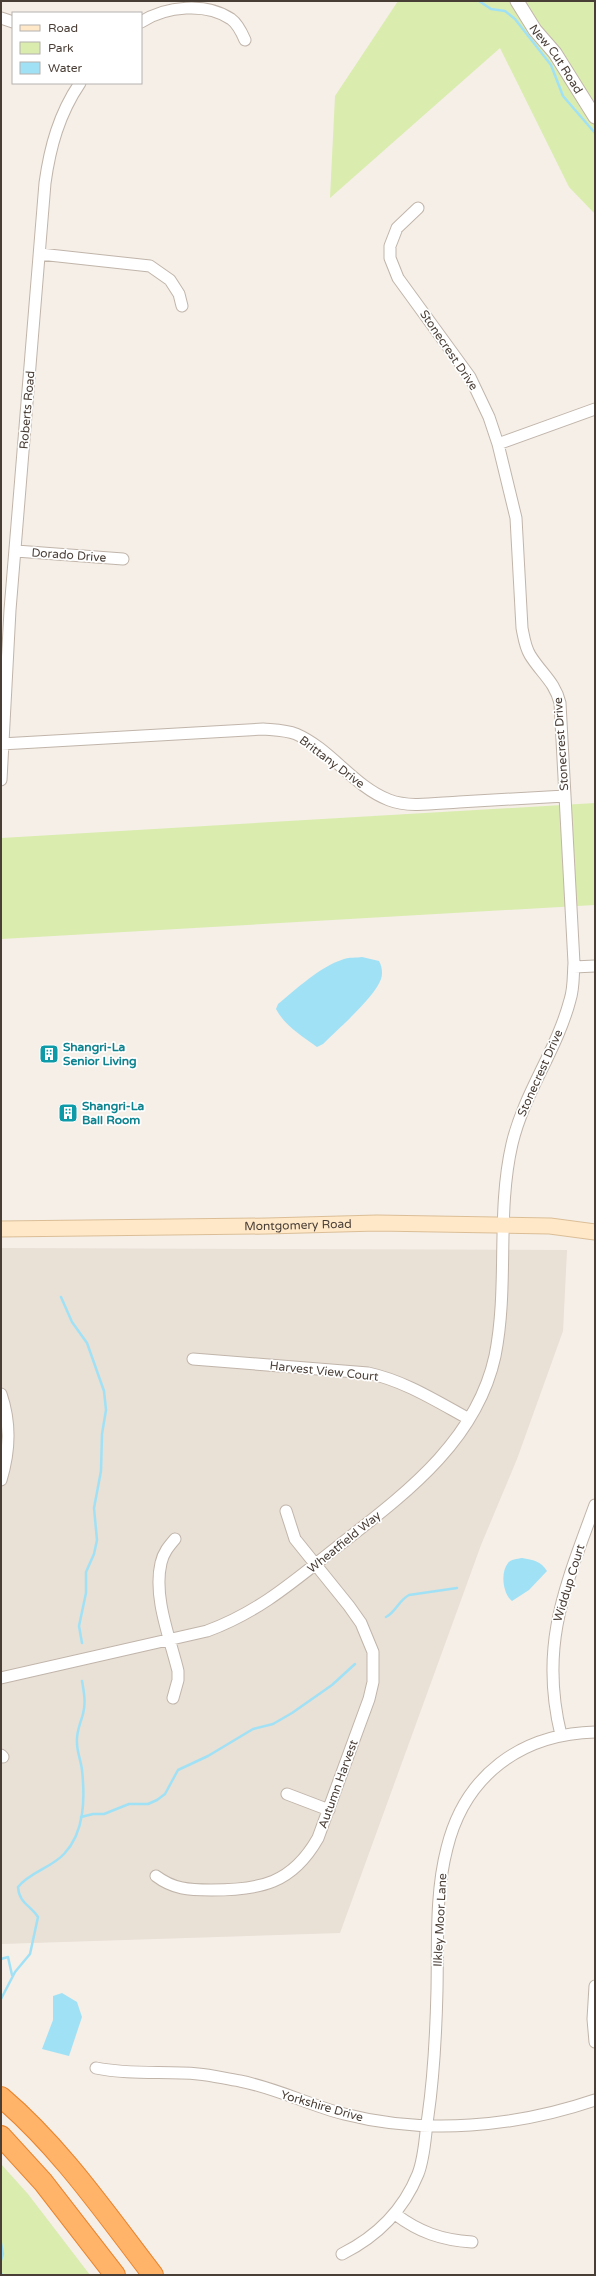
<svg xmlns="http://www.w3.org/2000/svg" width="596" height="2276" font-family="'Varela Round',sans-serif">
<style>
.residential{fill:#e9e0d6}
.green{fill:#daecae}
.water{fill:#a1e1f5}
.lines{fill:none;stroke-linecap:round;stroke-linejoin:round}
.stream{stroke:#a1e1f5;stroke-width:2.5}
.minor-casing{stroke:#c1b5aa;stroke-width:13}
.tertiary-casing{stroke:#c1b5aa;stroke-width:15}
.secondary-casing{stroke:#dbbe97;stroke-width:17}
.motorway-casing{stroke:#e8852f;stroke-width:22}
.minor{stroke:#fff;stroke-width:11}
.tertiary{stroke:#fff;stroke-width:13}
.secondary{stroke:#ffe8c8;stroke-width:15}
.motorway{stroke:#ffb469;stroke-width:20}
.labels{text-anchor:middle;stroke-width:3.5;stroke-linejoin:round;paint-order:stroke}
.street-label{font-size:12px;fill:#493e36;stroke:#fff}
.culture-label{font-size:12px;font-weight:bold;fill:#0d838f;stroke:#fff;text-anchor:start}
</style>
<rect width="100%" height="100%" fill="#f5efe8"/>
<!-- residential -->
<path class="residential" d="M 1,1248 L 567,1250 L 563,1331 L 517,1459 L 481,1545 L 340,1933 L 1,1944 Z"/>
<!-- green -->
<path class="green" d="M 398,1 L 595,1 L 595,214 L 569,187 L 500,48 L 330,198 L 335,96 Z
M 595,803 L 595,905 L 1,939 L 1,838 Z
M 1,2164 L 28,2194 L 90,2275 L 1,2275 Z"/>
<!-- water -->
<path class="water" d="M 362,957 L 379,961 C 382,966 383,974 381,979 C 375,997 337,1030 323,1044 L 317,1047 C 302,1036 285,1026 276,1009 L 278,1004 C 298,988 319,967 344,959 C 349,957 357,958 362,957 Z
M 522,1558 C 533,1560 541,1561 547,1571 L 529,1590 L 512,1601 C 503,1594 500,1573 508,1563 C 511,1559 517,1559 522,1558 Z
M 62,1993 L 77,2002 L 82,2017 L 69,2056 L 42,2049 L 53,2020 L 53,1996 Z"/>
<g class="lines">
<!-- stream -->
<path class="stream" d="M 479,1 L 491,9 L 505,11 L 515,19 L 551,65 L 563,96 L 595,133
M 61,1297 L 72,1322 L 87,1343 L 104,1391 L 106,1410 L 102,1434 L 101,1471 L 94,1508 L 97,1540 L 94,1554 L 86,1572 L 86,1593 L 79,1626 L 82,1643
M 386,1617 C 396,1612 398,1601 409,1595 L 457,1588
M 81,1817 L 93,1814 L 104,1814 L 129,1804 L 148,1804 L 157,1800 L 165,1794 L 178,1770 L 208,1756 L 253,1729 L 273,1724 L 292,1713 L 332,1685 L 355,1664
M 1,1959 L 8,1957 L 12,1975
M 1,1999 L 15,1972 L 30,1954 L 38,1917 C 30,1905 19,1903 18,1887 C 30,1872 51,1868 64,1854 C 85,1832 85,1798 82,1770 C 81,1761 77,1752 77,1743 C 76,1732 80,1725 83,1714 C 86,1703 84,1692 82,1681
M 1,2243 L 3,2254 L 1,2260
M 1,2273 L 2,2275"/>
<defs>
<path id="minor" d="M 1,18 L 13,22
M 141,22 C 166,6 206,2 231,19 C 238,24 242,33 245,40
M 40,254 L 150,266 L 170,280 L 179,294 L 182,306
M 498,444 L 595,409
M 16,551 L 123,559
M 1,744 L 263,729 C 274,730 286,730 296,734 C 331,749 353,786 389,800 C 410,808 437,803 459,802 C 494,800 529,798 565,796
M 1,780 L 10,610 L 45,183 C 50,147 59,114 80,83
M 574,967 L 595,966
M 193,1359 L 368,1373 C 405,1381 436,1401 469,1419
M 1,1394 C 11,1423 10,1451 1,1480
M 1,1678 L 207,1631 C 259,1612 294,1581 337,1547 C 402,1496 476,1443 495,1356 C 509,1286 496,1213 512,1144 C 524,1093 557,1050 570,1000 C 574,988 573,975 574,963 L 560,703 C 555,682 541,673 530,655 C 525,647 524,638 522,628 L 516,518 L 498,444 L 489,417 L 470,377 L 398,278 L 390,258 L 390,246 L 397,228 L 418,208
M 173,1698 L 178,1680 L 178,1671 C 170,1638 153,1597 161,1563 C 163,1553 169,1546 175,1539
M 561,1735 C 539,1646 565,1587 595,1505
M 1,1755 L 3,1757
M 287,1794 L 329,1810
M 156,1876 C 173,1889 189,1890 211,1890 C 260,1890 292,1884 318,1838 L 369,1699 L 373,1682 L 373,1652 L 361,1623 L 349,1606 L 295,1539 L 286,1511
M 595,1986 L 593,2019 L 595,2042
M 96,2068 C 130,2075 164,2071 198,2074 C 212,2075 226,2079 240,2081 C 276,2088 309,2105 344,2114 C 426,2135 516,2127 595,2100
M 395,2214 C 419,2232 441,2240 472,2242
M 342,2254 C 378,2236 403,2211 418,2174 C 425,2156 425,2135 428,2116 C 434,2074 436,2033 437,1990 C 438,1943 435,1894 447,1848 C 465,1775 521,1734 595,1732"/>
<g id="tertiary">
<path id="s1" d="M 517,1 L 535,30 L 555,53 L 595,117"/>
</g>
<g id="secondary">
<path id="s2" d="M 1,1229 L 267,1226 L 377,1223 L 550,1226 L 595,1232"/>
</g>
<path id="motorway" d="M 1,2097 C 61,2148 106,2214 153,2275
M 1,2136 L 43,2182 L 115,2275"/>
</defs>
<!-- minor casing -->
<use href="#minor" class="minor-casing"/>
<!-- tertiary casing -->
<use href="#tertiary" class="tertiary-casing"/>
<!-- secondary casing -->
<use href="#secondary" class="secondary-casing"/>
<!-- motorway casing -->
<use href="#motorway" class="motorway-casing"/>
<!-- minor -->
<use href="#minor" class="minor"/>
<!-- tertiary -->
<use href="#tertiary" class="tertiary"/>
<!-- secondary -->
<use href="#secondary" class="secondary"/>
<!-- motorway -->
<use href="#motorway" class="motorway"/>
</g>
<!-- icons -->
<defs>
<symbol id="building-square" viewBox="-11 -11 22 22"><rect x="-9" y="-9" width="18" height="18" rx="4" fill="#0f9aa8" stroke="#fff"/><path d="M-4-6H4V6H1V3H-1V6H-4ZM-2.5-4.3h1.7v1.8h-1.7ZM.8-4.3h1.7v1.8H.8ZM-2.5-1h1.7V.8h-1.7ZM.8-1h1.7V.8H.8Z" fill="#fff"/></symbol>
</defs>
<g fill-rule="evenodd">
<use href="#building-square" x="38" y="1043" width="22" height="22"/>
<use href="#building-square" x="57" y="1102" width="22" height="22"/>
</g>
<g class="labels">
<!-- street labels -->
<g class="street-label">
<text dy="4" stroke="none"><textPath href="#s1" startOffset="70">New Cut Road</textPath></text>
<text transform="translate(449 350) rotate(56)" y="4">Stonecrest Drive</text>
<text transform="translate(27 410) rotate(-85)" y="4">Roberts Road</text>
<text transform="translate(69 555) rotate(4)" y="4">Dorado Drive</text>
<text transform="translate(561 744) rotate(-94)" y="4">Stonecrest Drive</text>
<text transform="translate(332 762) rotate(37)" y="4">Brittany Drive</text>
<text transform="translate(540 1073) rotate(-66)" y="4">Stonecrest Drive</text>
<text dy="4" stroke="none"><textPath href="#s2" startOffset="297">Montgomery Road</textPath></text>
<text transform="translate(324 1371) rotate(6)" y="4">Harvest View Court</text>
<text transform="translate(344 1542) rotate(-39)" y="4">Wheatfield Way</text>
<text transform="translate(569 1583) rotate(-73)" y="4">Widdup Court</text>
<text transform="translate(338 1784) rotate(-70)" y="4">Autumn Harvest</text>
<text transform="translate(440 1920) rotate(-87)" y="4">Ilkley Moor Lane</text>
<text transform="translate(322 2106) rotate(16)" y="4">Yorkshire Drive</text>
</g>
<!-- culture labels -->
<g class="culture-label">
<text x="63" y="1051">Shangri-La<tspan x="63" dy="14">Senior Living</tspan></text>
<text x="82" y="1110">Shangri-La<tspan x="82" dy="14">Ball Room</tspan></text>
</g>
</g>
<!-- border -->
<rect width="596" height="2276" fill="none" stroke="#493e36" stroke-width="4"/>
<!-- legend -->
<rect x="12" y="12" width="130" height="72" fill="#ffffff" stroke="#b6b2af"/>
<rect x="20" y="25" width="20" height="6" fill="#ffe8c8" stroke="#b6b2af"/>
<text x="48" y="32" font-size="12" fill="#493e36">Road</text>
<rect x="20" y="42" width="20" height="12" fill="#daecae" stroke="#b6b2af"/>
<text x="48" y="52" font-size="12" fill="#493e36">Park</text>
<rect x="20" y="62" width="20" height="12" fill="#a1e1f5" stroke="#b6b2af"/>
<text x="48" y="72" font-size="12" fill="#493e36">Water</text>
</svg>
